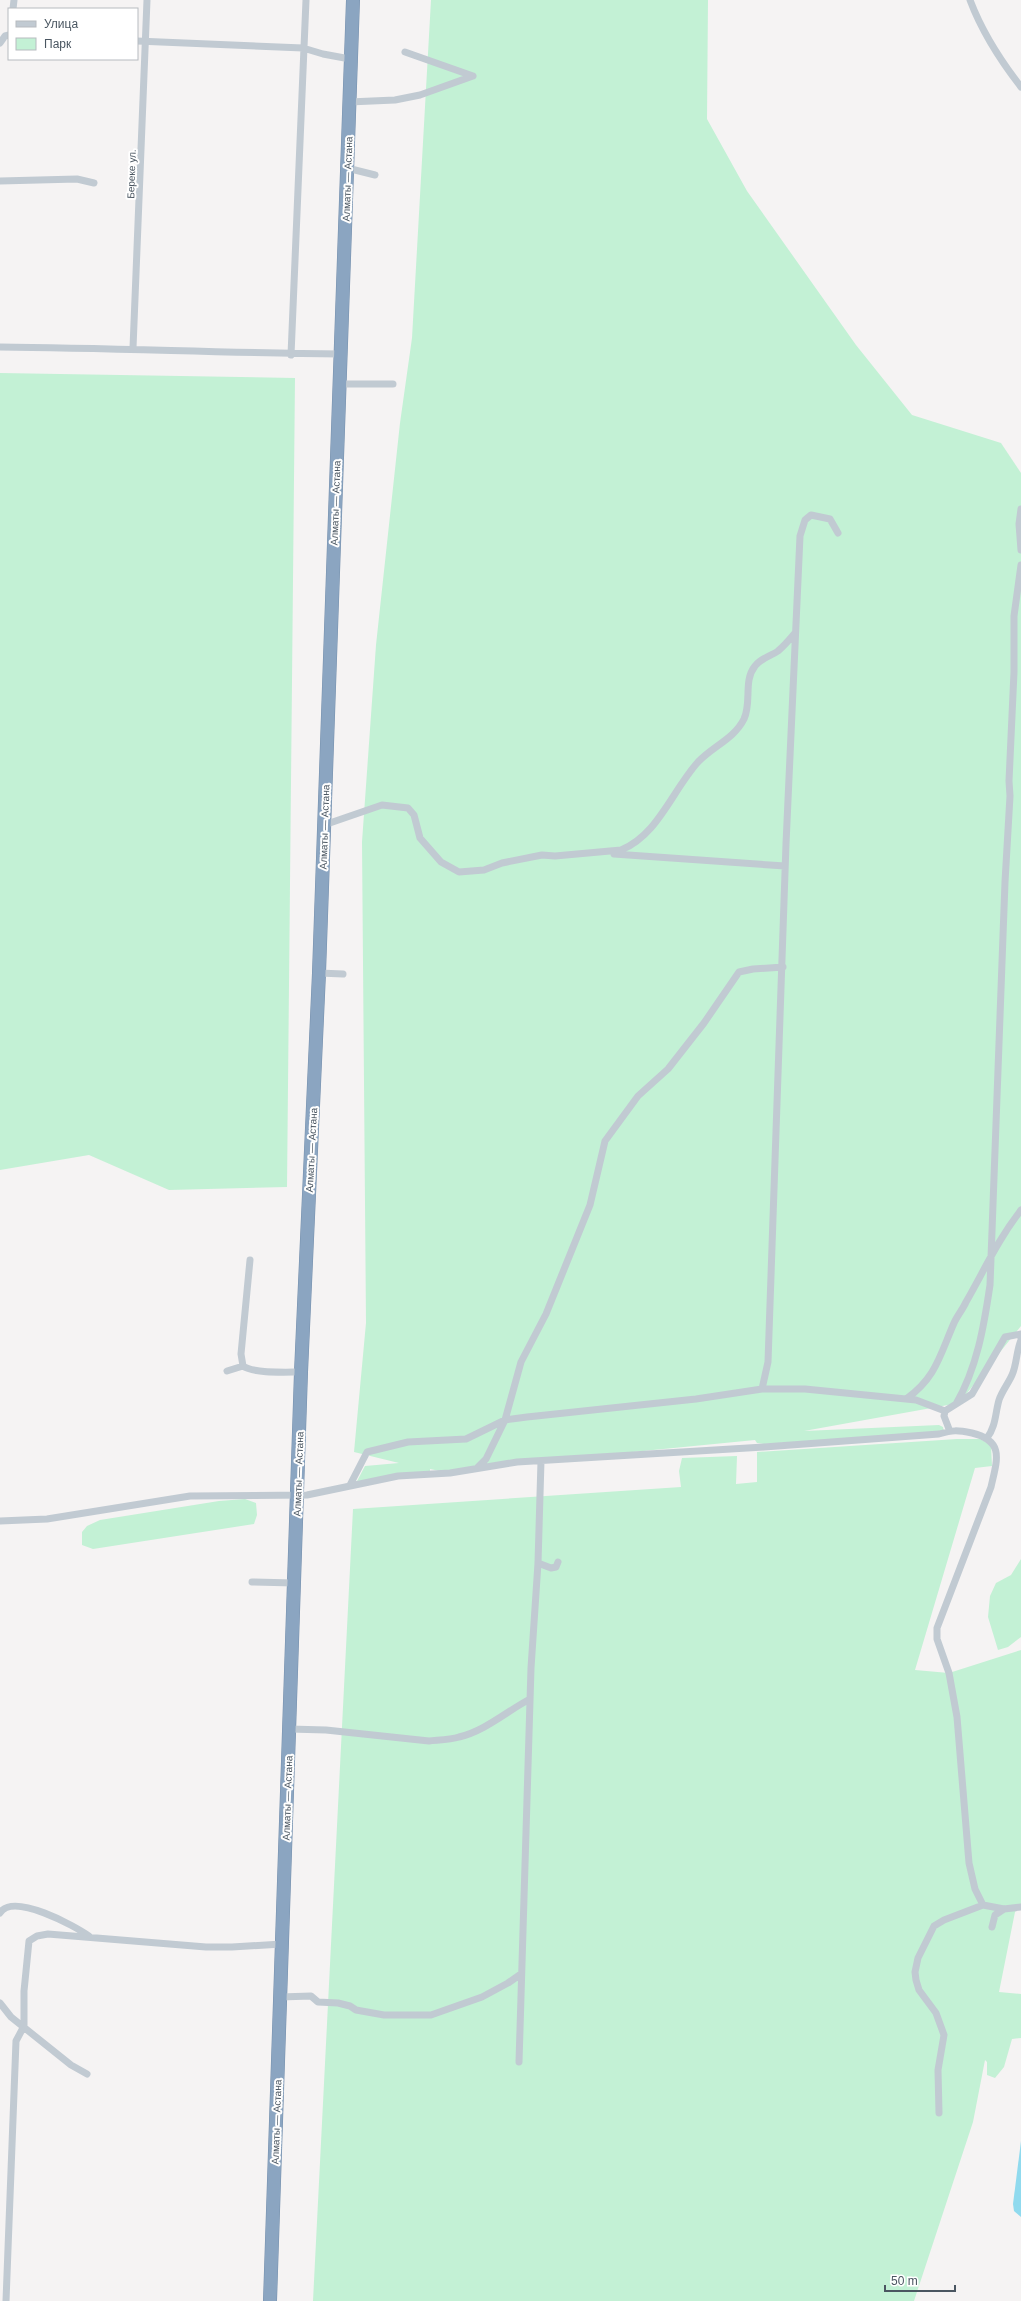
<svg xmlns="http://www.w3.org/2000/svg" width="1021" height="2301" font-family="Arial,sans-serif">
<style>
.green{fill:#c3f1d5}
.water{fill:#90daee}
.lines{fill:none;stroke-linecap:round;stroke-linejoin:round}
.highway-casing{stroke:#7690ad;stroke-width:14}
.street{stroke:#c1cad2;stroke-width:7}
.highway{stroke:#8ba5c1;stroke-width:13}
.labels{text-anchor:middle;stroke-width:4;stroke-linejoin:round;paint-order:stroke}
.street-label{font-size:10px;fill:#4a5661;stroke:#fff}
</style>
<rect width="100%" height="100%" fill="#f5f3f3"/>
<!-- green -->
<path class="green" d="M 431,0 L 708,0 L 707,119 L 747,191 L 856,345 L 912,415 L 1001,443 L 1021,473 L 1021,1326 L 959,1403 L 804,1431 L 939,1425 L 943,1427 L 944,1432 L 764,1444 L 757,1443 L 755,1440 L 541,1461 L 450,1473 L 430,1469 L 430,1471 L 355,1485 L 365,1466 L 399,1463 L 354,1452 L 366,1323 L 362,842 L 376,645 L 400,423 L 412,338 Z
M 0,373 L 295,378 L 287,1187 L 169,1190 L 89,1155 L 0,1170 Z
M 957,1439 L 980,1439 L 991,1445 L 992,1466 L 975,1468 L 915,1670 L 949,1673 L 1021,1650 L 1021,1905 L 1015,1912 L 999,1992 L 1021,1994 L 1021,2038 L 1012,2039 L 1004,2067 L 995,2078 L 987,2075 L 987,2062 L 985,2060 L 973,2122 L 914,2301 L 313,2301 L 353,1509 L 681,1487 L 679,1471 L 682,1458 L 737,1456 L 736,1484 L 757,1482 L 757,1452 Z
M 245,1499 L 256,1503 L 257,1515 L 254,1524 L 93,1549 L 82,1545 L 82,1532 L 87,1526 L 100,1520 L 219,1501 Z
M 1021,1559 L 1021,1637 L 1008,1647 L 998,1650 L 988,1617 L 990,1596 L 996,1583 L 1011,1575 Z"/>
<!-- water -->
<path class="water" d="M 1021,2141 L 1021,2217 L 1014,2211 L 1013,2204 Z"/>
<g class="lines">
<defs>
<path id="highway" d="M 270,2301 L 301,1372 L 319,973 L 353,0"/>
</defs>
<!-- highway casing -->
<use href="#highway" class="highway-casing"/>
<!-- street -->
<path class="street" d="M 970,0 C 982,32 1000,60 1021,87
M 13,9 L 14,0
M 137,41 L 303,48 L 323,54 L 350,59
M 0,43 L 5,36 L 9,35
M 405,52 L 473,76
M 349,102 L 395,100 L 420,95 L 473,76
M 347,168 L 375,175
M 0,181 L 77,179 L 94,183
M 0,347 C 114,348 227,353 340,354
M 133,348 L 147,0
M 291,355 L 306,0
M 339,384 L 393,384
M 1021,509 L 1019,524 L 1021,550
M 324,825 L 382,805 L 408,808 L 414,815 L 420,838 L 441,862 L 459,872 L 484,870 L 502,863 L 542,855 L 555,856 L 621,850 C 658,835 672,791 698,762 C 713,746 734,739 744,719 C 752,702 743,681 755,666 C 761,658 771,656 778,651 C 784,646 790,639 795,633
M 614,854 L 785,866
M 319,973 L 343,974
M 250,1260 L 241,1354 L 243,1366 C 254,1374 287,1372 301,1372
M 227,1371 L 243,1366
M 762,1389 L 768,1362 L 786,844 L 800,536 L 805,520 L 811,515 L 830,519 L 838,533
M 906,1399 C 936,1378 940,1355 954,1323 C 957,1316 963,1309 966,1302 C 985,1269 997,1241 1021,1210
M 956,1404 C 977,1368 984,1326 990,1285 L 1005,882 L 1010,796 L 1009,781 L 1014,672 L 1014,616 L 1021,565
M 949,1429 L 944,1416 L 945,1411 L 972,1394 L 1005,1337 L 1021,1334
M 987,1438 C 996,1426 995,1414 999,1400 C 1002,1391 1008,1384 1012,1375 C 1017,1364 1016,1352 1021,1340
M 478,1467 L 486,1459 L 505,1420 L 521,1362 L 546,1314 L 590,1205 L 605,1141 L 638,1096 L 668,1069 L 704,1023 L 739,972 L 753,969 L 783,967
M 350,1485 L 367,1452 L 408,1442 L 466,1439 L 505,1420 L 527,1417 L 696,1399 L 762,1389 L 805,1389 L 916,1400 L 945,1411
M 0,1521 L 47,1519 L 190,1496 L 307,1495 L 398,1476 L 450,1473 L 517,1462 L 764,1447 L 939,1434 C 953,1430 957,1430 972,1433 C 1005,1441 997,1460 991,1487 L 937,1628 L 937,1639 L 949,1673 L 957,1717 L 969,1863 L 975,1889 L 983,1905
M 538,1563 L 551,1568 L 556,1567 L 558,1562
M 252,1582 L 294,1583
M 289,1729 L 326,1730 L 429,1741 C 438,1740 450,1740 459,1737 C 485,1731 507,1711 530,1699
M 0,1913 C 13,1892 75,1926 89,1936
M 992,1927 L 995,1915 L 1004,1909
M 280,1997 L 311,1996 L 318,2002 L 338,2003 L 350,2006 L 356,2010 L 384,2015 L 431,2015 L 482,1997 L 508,1983 L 521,1974
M 0,2003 L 11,2017 L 71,2065 L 87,2074
M 519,2062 L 531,1668 L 538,1563 L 541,1461
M 939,2113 L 938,2070 L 944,2035 L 936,2013 L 919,1990 L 916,1980 L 915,1972 L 918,1958 L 934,1926 L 944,1920 L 983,1905 L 1004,1909 L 1021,1907
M 6,2301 L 16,2041 L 24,2026 L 24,1991 L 29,1941 L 37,1936 L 48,1934 L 206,1947 L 232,1947 L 282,1944"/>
<!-- highway -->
<use href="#highway" class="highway"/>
</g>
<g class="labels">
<!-- street labels -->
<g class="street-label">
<text transform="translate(131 174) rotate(-88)" y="4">Береке ул.</text>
<text transform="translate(347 179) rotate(-88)" y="4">Алматы — Астана</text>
<text transform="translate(335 503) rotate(-88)" y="4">Алматы — Астана</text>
<text transform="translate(324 827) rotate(-88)" y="4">Алматы — Астана</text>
<text transform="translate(311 1150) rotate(-87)" y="4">Алматы — Астана</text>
<text transform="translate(298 1474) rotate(-88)" y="4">Алматы — Астана</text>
<text transform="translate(287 1798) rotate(-88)" y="4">Алматы — Астана</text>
<text transform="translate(276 2122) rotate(-88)" y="4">Алматы — Астана</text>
</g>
</g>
<!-- legend -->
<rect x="8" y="8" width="130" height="52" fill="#ffffff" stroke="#b7bbc0"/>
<rect x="16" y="21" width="20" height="6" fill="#c1cad2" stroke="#b7bbc0"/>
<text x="44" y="28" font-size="12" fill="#4a5661">Улица</text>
<rect x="16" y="38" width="20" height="12" fill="#c3f1d5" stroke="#b7bbc0"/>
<text x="44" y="48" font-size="12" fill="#4a5661">Парк</text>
<!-- scale -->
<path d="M885 2285v6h70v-6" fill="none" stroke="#4a5661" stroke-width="2"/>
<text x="891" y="2285" font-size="12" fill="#4a5661" stroke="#ffffff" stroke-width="3" paint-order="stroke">50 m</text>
</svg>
